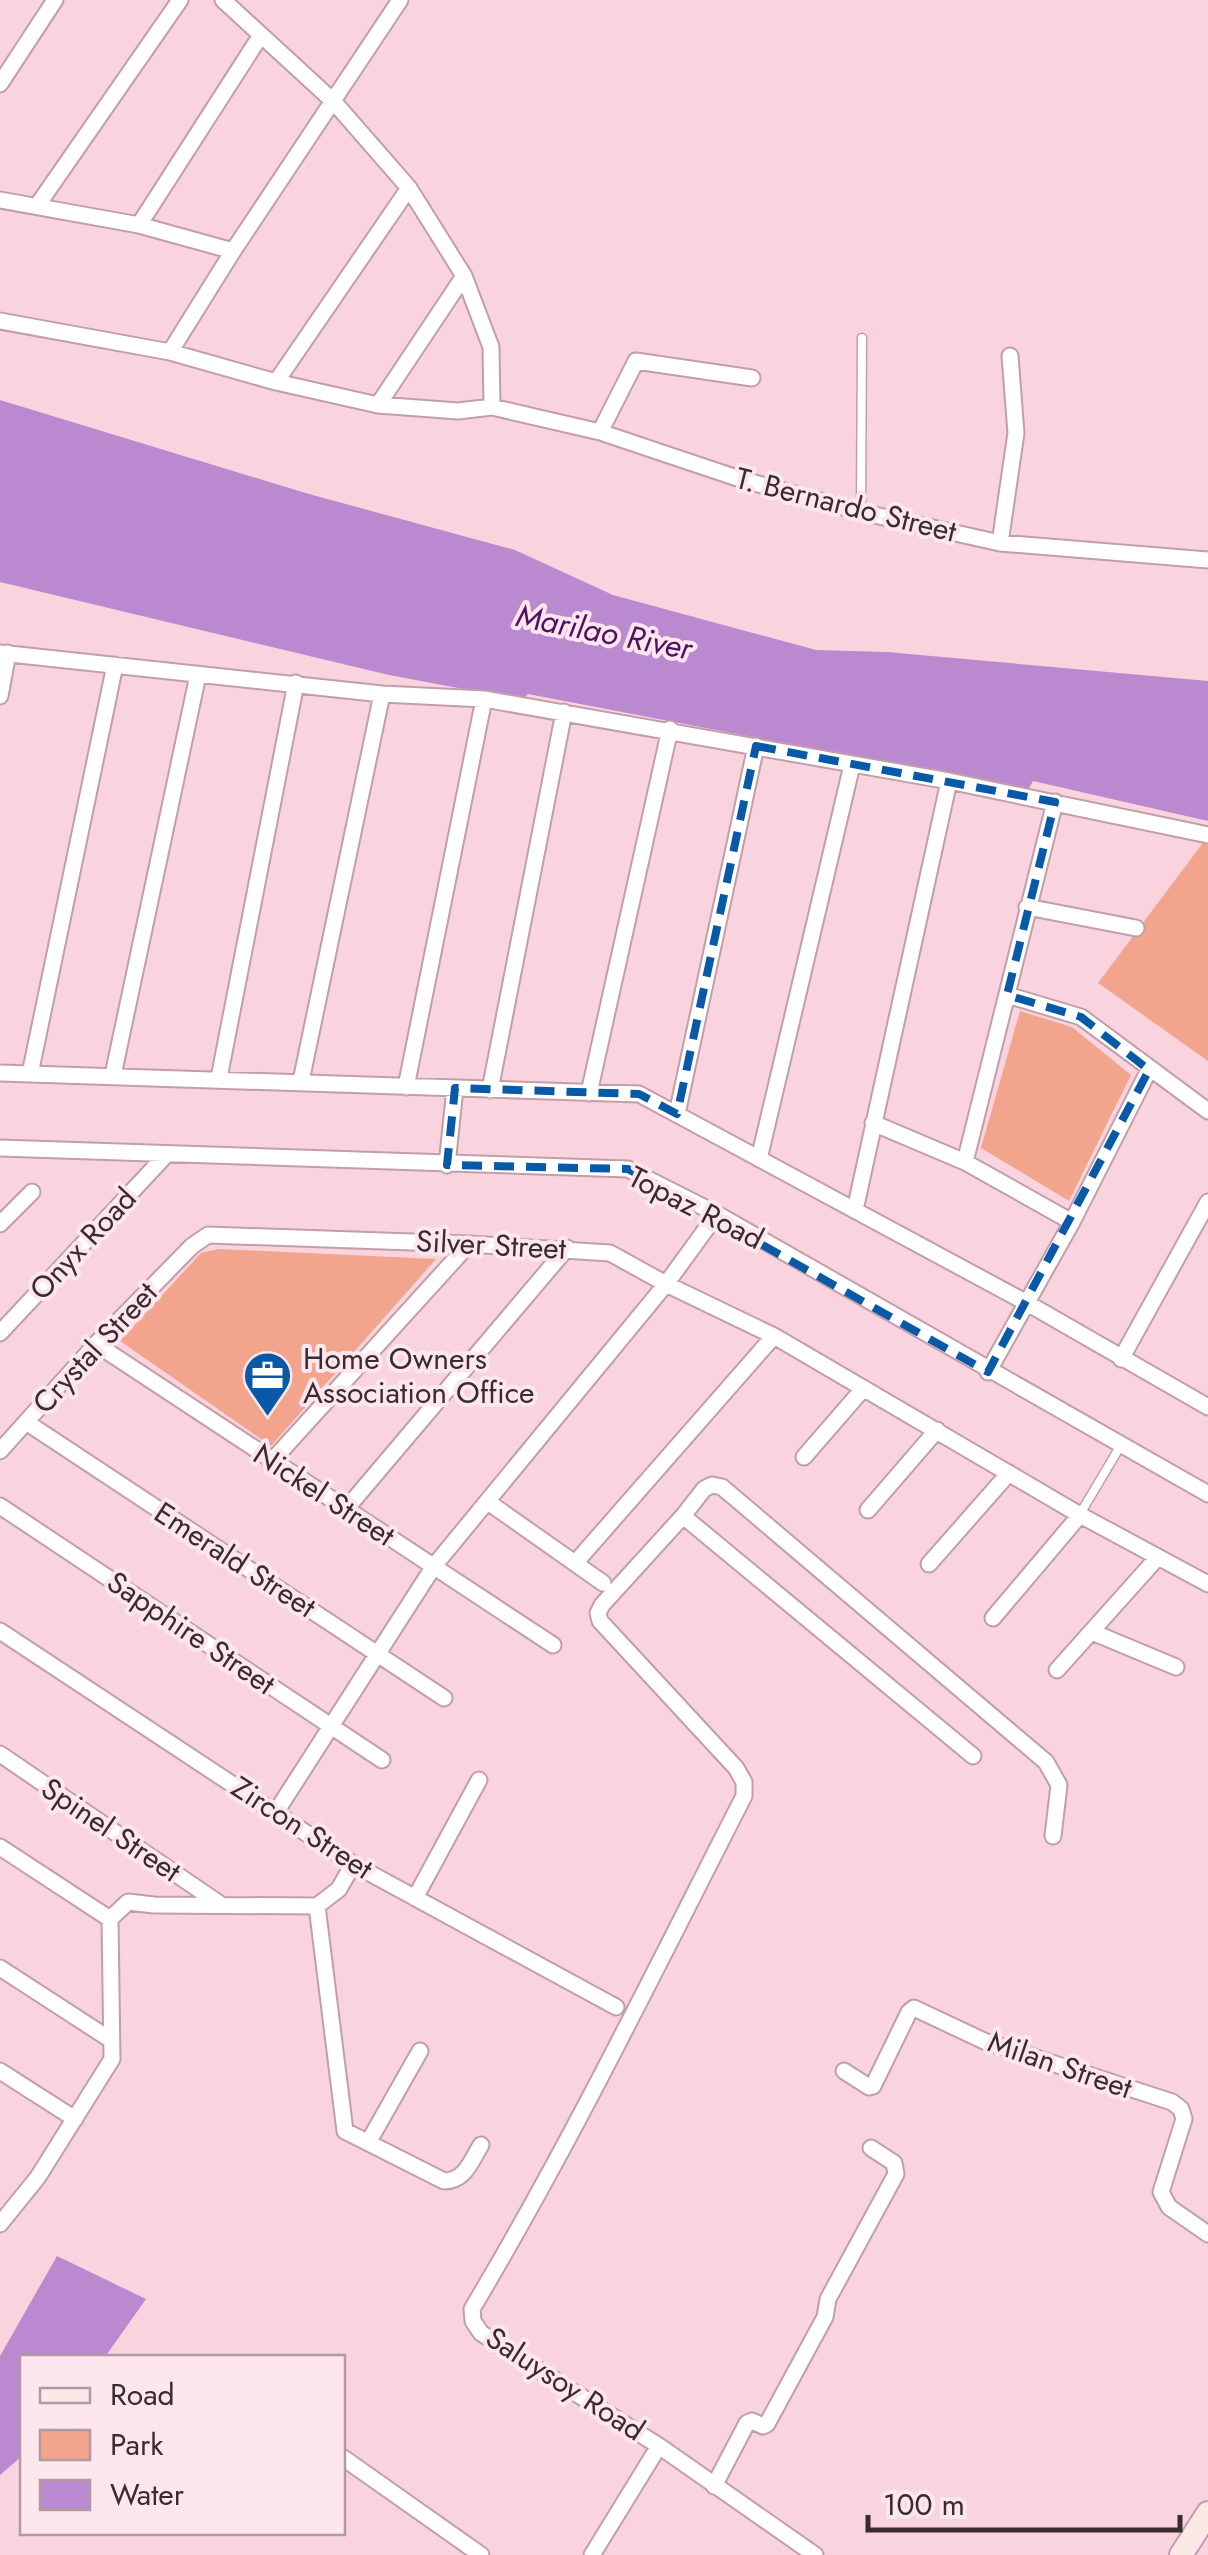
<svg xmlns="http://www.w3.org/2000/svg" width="1208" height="2555" font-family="Jost,sans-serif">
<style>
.green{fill:#f2a58c}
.water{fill:#bb89cf}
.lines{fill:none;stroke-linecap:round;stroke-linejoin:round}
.service-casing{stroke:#c29eaa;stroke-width:11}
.minor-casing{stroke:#c29eaa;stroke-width:19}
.secondary-casing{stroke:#c29eaa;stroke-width:26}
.service{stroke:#fff;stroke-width:8}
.minor{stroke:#fff;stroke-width:15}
.secondary{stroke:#fde8e8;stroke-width:22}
.marked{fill:none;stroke:#0859a7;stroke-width:8;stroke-dasharray:20 12;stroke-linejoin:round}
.labels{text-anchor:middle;stroke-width:8;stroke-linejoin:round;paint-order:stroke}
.street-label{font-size:30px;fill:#392b30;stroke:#fde6ed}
.poi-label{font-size:30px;fill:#392b30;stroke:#fde6ed;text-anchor:start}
.water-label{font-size:32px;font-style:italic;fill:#511066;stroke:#fde6ed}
</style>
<rect width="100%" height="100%" fill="#f9d4df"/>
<!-- green -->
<path class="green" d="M 1208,836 L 1208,1061 L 1098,983 Z
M 1020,1011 L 1072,1027 L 1131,1075 L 1069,1201 L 981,1148 Z
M 219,1249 L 436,1259 L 271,1446 L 120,1341 L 201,1253 Z"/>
<!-- water -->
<path class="water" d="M 0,400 L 309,494 L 515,550 L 613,595 L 816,650 L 887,652 L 1208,681 L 1208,821 L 1033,781 L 1028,790 L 528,694 L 522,700 L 389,675 L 0,582 Z
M 57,2256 L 146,2299 L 105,2357 L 22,2358 L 22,2456 L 0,2475 L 0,2356 Z"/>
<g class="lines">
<defs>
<path id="service" d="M 861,512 L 862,338
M 1080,1514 L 1121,1445"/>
<path id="minor" d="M 223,0 L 334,102 L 409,188 L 464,276 L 491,347 L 492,407
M 0,84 L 55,0
M 0,200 L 139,225 L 233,251
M 37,206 L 180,0
M 139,225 L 261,35
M 0,321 L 170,352 L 276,382 L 378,405 L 458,411 L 492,407 L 600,432 L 740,479 L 861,512 L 1000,543 L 1208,560
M 170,352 L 233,251 L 400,0
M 276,382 L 409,188
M 378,405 L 464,276
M 600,432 L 636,361 L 752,378
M 1000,543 L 1016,433 L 1010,356
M 0,653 L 382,694 L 484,699 L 949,781 L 1208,835
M 0,696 L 8,653
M 1027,907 L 1136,928
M 1007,995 L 1081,1017 L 1208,1111
M 0,1073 L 639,1094 L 1027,1303 L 1208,1407
M 30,1074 L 115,665
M 113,1075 L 198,675
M 219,1078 L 296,683
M 301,1081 L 382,694
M 406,1087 L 484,699
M 490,1090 L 564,712
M 589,1093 L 670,729
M 677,1114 L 756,746
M 873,1123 L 965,1162 L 1072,1222
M 0,1148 L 628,1169 L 717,1214 L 1208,1494
M 759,1159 L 852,765
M 965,1162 L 1055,802
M 447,1165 L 455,1088
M 855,1210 L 949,781
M 0,1224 L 32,1192
M 0,1333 L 166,1155
M 96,1344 L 553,1645
M 1121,1359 L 1208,1202
M 988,1372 L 1072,1222 L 1149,1070
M 26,1422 L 444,1698
M 0,1451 L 96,1344 L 192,1246 L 208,1235 L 469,1244 L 610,1253 L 666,1284 L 774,1336 L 1080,1515 L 1208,1584
M 804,1457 L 863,1389
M 271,1462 L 469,1244
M 488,1502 L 603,1583
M 0,1506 L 382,1760
M 346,1509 L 567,1248
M 868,1510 L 937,1430
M 683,1516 L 973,1756
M 576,1562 L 774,1336
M 929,1564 L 1009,1473
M 993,1618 L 1080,1515
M 0,1631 L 353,1864 L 616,2007
M 1092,1632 L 1176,1667
M 1057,1670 L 1158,1557
M 0,1754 L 220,1904
M 276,1812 L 434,1566 L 666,1284 L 717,1214
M 0,1847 L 110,1919
M 415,1898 L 479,1780
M 317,1906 L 345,2131 L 444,2181 C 465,2181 471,2161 481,2145
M 0,1968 L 111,2040
M 0,2071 L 75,2119
M 844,2071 L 869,2087 L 873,2086 L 909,2012 L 914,2008 L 984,2041 L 1172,2102 L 1181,2109 L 1184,2119 L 1161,2192 L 1169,2207 L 1208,2234
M 369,2141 L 420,2051
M 0,2224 L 38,2177 L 112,2059 L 110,1919 L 128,1902 L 154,1905 L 317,1906 L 339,1889 L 353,1864
M 342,2457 L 481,2555
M 714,2486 L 747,2423 L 752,2421 L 763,2426 L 767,2424 L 825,2317 L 828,2299 L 896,2174 L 894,2163 L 871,2148
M 592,2555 L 659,2446
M 815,2555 L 659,2446 L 481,2333 L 473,2321 L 472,2309 C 571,2143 656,1968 744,1796 L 744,1782 L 736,1768 L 600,1621 L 598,1613 L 602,1605 L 683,1516 L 704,1489 L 712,1485 L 722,1487 L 1046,1762 L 1059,1785 L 1053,1836"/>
<path id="secondary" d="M 1181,2555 L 1208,2513"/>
</defs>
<!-- service casing -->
<use href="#service" class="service-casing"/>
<!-- minor casing -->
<use href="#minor" class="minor-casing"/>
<!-- secondary casing -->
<use href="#secondary" class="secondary-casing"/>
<!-- service -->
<use href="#service" class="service"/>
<!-- minor -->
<use href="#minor" class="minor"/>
<!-- secondary -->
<use href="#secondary" class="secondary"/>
</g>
<!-- marked area -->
<path class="marked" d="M 756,746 L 1055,802 L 1007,995 L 1081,1017 L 1149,1070 L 988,1372 L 628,1169 L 447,1165 L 455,1088 L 639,1094 L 677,1114 Z"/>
<!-- icons -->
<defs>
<symbol id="office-pin" viewBox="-11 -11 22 30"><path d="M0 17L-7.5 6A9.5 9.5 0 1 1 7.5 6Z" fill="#0859a7" stroke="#fde6ed"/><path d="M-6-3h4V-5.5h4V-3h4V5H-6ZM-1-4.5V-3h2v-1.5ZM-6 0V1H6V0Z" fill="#fff"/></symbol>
</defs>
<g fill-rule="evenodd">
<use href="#office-pin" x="240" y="1348" width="55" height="75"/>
</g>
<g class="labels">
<!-- street labels -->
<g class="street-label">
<text transform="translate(846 505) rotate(14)" y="10">T. Bernardo Street</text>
<text transform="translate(696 1208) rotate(27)" y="10">Topaz Road</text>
<text transform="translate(83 1244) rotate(-47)" y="10">Onyx Road</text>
<text transform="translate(491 1245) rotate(3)" y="10">Silver Street</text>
<text transform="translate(95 1348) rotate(-47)" y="10">Crystal Street</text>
<text transform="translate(324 1495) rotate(33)" y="10">Nickel Street</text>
<text transform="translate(235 1560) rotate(33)" y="10">Emerald Street</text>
<text transform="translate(191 1633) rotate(34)" y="10">Sapphire Street</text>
<text transform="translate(302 1828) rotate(33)" y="10">Zircon Street</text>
<text transform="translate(111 1830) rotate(34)" y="10">Spinel Street</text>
<text transform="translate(1060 2065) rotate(19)" y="10">Milan Street</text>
<text transform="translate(565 2384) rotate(33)" y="10">Saluysoy Road</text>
</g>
<!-- poi labels -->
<g class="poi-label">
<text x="303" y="1369">Home Owners<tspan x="303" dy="34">Association Office</tspan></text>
</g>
<!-- water labels -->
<g class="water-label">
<text transform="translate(604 632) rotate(11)" y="11">Marilao River</text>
</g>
</g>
<!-- legend -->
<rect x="20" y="2355" width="325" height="180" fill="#fde6ed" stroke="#af9ba1" stroke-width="2.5"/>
<rect x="40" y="2388" width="50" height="15" fill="#fde8e8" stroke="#af9ba1" stroke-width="2.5"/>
<text x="110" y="2405" font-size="30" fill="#392b30">Road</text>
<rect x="40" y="2430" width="50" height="30" fill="#f2a58c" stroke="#af9ba1" stroke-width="2.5"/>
<text x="110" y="2455" font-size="30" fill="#392b30">Park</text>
<rect x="40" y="2480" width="50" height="30" fill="#bb89cf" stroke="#af9ba1" stroke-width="2.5"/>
<text x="110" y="2505" font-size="30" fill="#392b30">Water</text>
<!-- scale -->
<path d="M868 2515v15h312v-15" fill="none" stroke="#392b30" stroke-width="5"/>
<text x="883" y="2515" font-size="30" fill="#392b30" stroke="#fde6ed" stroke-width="8" paint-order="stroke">100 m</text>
</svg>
